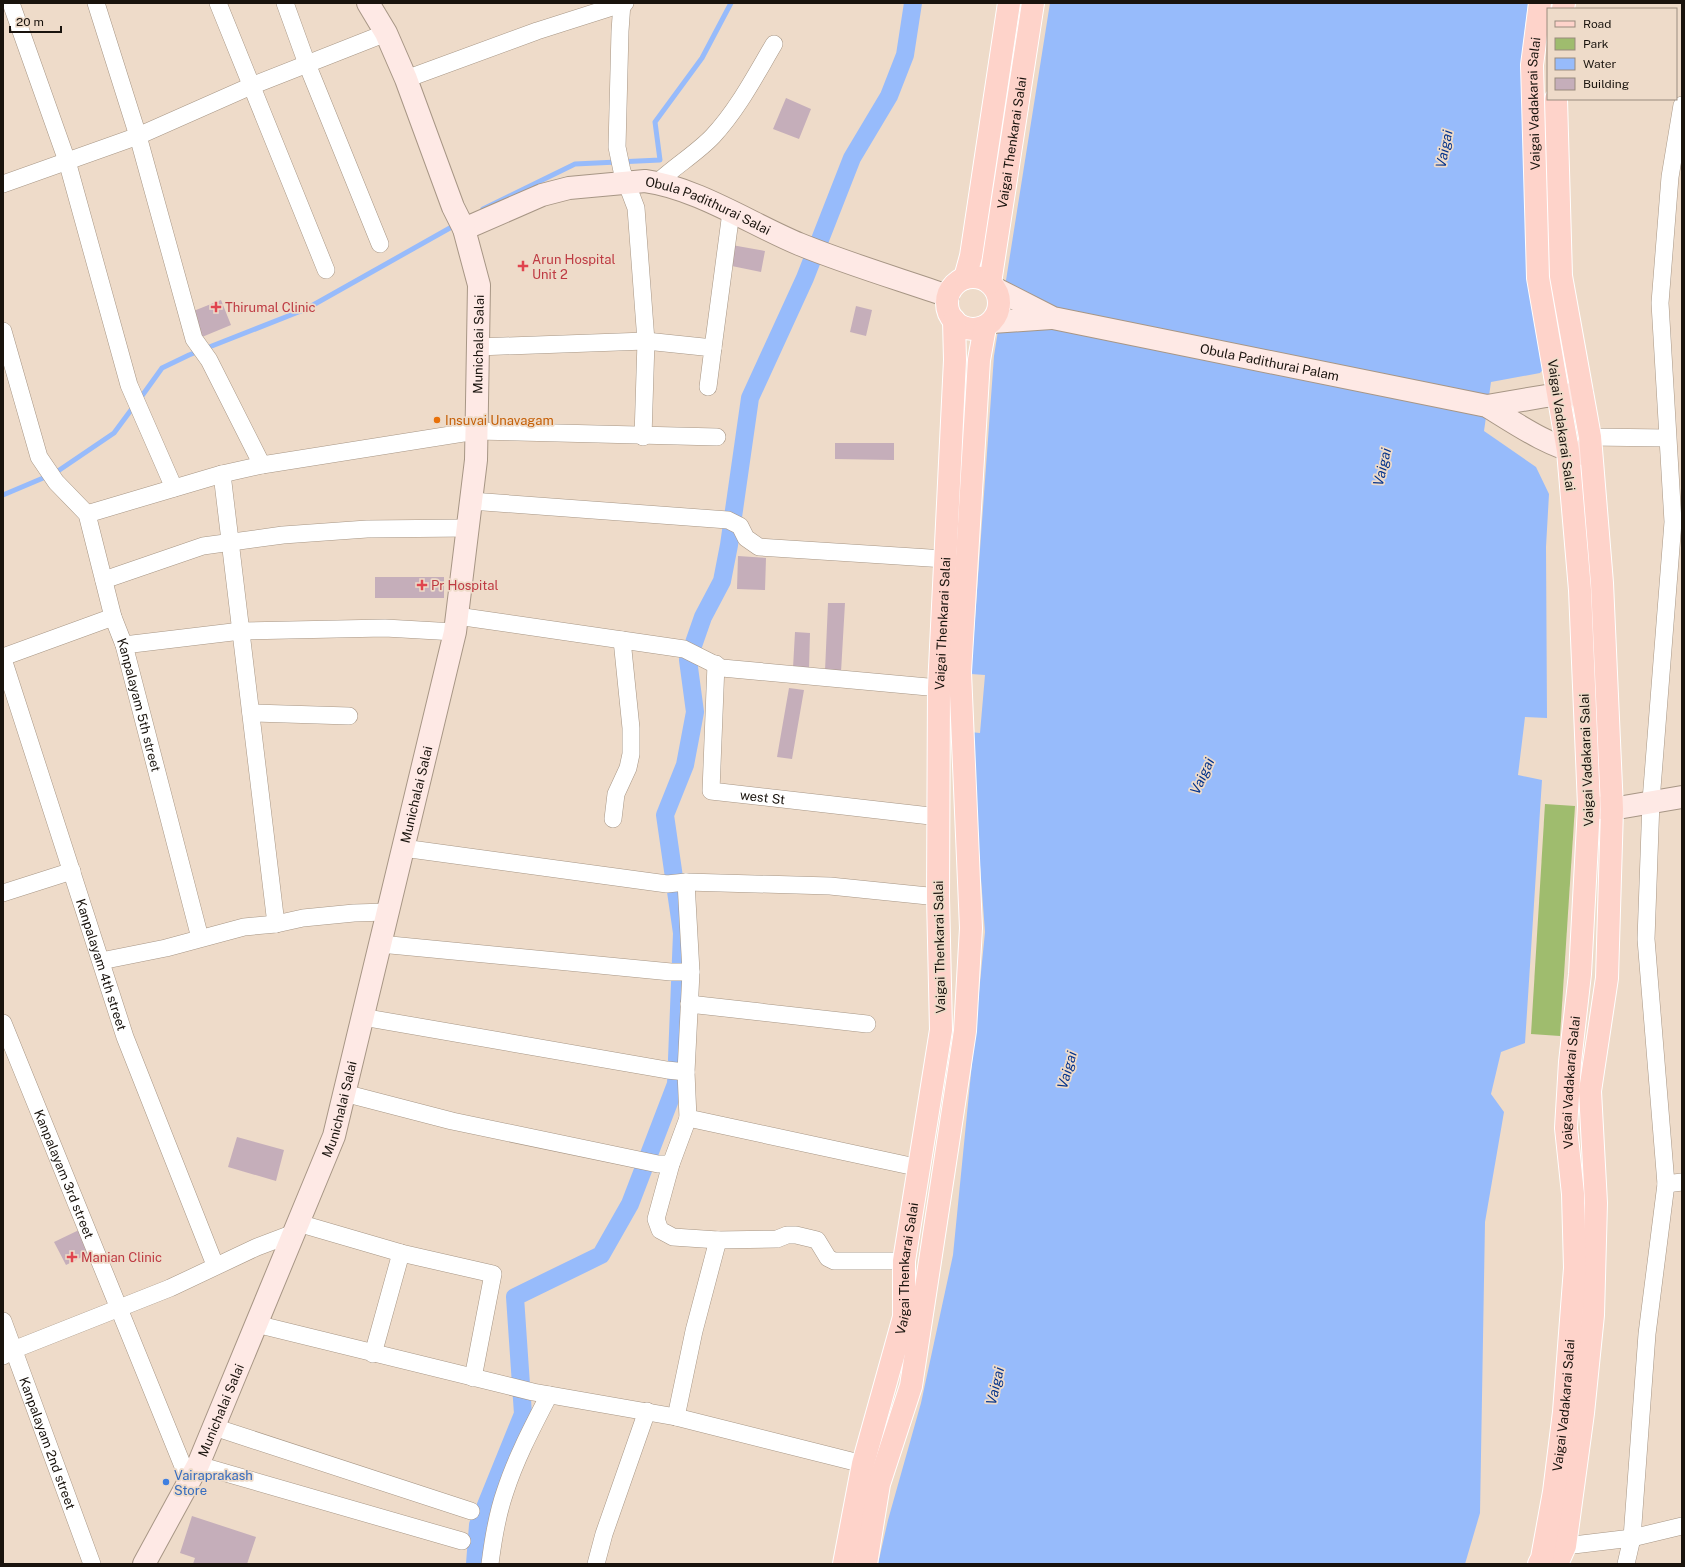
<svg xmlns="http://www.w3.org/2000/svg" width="1685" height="1567" font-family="'Public Sans',sans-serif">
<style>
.green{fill:#9fbc6e}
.water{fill:#97bbfb}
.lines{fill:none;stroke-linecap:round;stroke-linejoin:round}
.stream{stroke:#97bbfb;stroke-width:5}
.canal{stroke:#97bbfb;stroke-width:18}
.building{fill:#c5aeba}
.street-casing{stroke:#a79685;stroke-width:18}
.secondary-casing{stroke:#a79685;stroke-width:24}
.primary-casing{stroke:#fff;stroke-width:24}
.street{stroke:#fff;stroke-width:17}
.secondary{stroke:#fee9e5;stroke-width:22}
.primary{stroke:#fed3ca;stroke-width:22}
.health-dot{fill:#e0444e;stroke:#eedbc9;stroke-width:1.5}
.food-dot{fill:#e8710a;stroke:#eedbc9;stroke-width:1.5}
.shop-dot{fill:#3f7fe0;stroke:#eedbc9;stroke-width:1.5}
.labels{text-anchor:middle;stroke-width:3.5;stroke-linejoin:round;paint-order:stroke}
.street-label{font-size:13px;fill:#19130d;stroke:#eedbc9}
.health-label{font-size:13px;fill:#be3a42;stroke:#eedbc9;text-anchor:start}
.food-label{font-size:13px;fill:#c56008;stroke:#eedbc9;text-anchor:start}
.shop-label{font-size:13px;fill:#366cbe;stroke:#eedbc9;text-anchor:start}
.water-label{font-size:14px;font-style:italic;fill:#03328a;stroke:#eedbc9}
</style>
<rect width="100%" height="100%" fill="#eedbc9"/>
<!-- green -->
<path class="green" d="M 1545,804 L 1575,806 L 1560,1036 L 1531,1034 Z"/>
<!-- water -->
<path class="water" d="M 1050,3 L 1528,3 L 1522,55 L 1523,144 L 1531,282 L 1546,366 L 1540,373 L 1491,382 L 1484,431 L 1536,467 L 1549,494 L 1546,547 L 1547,718 L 1525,717 L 1518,775 L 1542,780 L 1525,1043 L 1501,1052 L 1491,1094 L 1504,1112 L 1485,1222 L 1480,1513 L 1465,1564 L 878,1564 L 888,1520 L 921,1403 L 953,1255 L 985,932 L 970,732 L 980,733 L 985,675 L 971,674 L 994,356 Z"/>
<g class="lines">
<!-- stream -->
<path class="stream" d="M 483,209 L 575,164 L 660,160 L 655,122 L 702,58 L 731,3
M 139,400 L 162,368 L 189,355 L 306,309 L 457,224
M 3,495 L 55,473 L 114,433 L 134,406"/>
<!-- canal -->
<path class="canal" d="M 475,1564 L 478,1525 L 523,1414 L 515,1297 L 601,1255 L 630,1204 L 676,1084 L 682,933 L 665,815 L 685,765 L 695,712 L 688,660 L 703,617 L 722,581 L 729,545 L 750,398 L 805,278 L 852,158 L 889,96 L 905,55 L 913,3"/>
</g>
<!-- building -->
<path class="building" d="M 786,98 L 811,109 L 799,139 L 773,129 Z
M 726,244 L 765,251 L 761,272 L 722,264 Z
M 221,300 L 231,325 L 202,337 L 191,312 Z
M 856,306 L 872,310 L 866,336 L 850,332 Z
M 835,443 L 894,443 L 894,460 L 835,459 Z
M 738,556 L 766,558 L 765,590 L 737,589 Z
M 375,577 L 444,577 L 444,598 L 375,598 Z
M 828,603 L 845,603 L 841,672 L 825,671 Z
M 795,632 L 810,633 L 809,669 L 793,668 Z
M 789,688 L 804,690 L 792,759 L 777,757 Z
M 237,1137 L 284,1150 L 276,1181 L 228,1167 Z
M 79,1230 L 90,1253 L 66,1265 L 54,1242 Z
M 192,1516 L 256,1537 L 247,1564 L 193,1564 L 195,1558 L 180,1553 Z"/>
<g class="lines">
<defs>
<g id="street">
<path d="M 11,3 L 67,161 L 129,385 L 174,488"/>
<path d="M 96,3 L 138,136 L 194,339 L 209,360 L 262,465"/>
<path d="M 218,3 L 326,270"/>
<path d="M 285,3 L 307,64 L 380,244"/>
<path d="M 622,3 L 620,31 L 617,147 L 622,171 L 636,208 L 646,341 L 643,437"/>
<path d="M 406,79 L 537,31 L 625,3"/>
<path d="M 657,183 C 675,166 697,153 713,136 C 738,109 755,76 774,44"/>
<path d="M 3,184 L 138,136 L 251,86 L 386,33"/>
<path id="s1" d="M 3,331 L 39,457 L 56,482 L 87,514 L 113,617 L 124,645 L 200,938"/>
<path d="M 477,347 L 646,341 L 713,348 L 708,387"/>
<path d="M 713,348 L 731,212"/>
<path d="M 1590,437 L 1667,438"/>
<path d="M 222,474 L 276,924"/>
<path d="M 471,501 L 728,520 L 740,526 L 746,538 L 759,547 L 945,559"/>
<path d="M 87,514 L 222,474 L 262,465 L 476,431 L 717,437"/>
<path d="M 104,580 L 203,546 L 283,535 L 367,529 L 468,528"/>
<path d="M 457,616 L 684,649 L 722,668 L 939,688"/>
<path d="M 124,645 L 241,631 L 385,628 L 455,632"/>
<path d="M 3,657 L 113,617"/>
<path id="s2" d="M 3,659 L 125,1037 L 215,1265"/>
<path id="s3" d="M 716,664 L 711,791 L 939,817"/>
<path d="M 251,713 L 349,716"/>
<path d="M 613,819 L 616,794 L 628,768 L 631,754 L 631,728 L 622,640"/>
<path d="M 403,848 L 667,884 L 686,882 L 830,886 L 938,897"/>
<path d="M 686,882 L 691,972 L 686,1072 L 688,1118 L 920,1168"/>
<path d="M 3,893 L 72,871"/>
<path d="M 380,944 L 671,972 L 691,972"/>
<path d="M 101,961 L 166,948 L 244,927 L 276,924 L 303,918 L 354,913 L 387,912"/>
<path d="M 689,1004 L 867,1024"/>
<path d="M 362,1017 L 667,1070 L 686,1072"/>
<path id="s4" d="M 3,1023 L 189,1481"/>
<path d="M 344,1093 L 452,1121 L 658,1164 L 671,1164"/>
<path d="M 688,1118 L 671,1164 L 656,1219 L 660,1230 L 673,1237 L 718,1240 L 777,1239 L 787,1235 L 796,1235 L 817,1240 L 828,1258 L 834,1261 L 904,1261"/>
<path d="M 1666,1184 L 1682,1182"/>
<path d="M 298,1223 L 401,1253 L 493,1274 L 473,1378"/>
<path id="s5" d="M 3,1321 L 92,1564"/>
<path d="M 256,1324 L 533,1392 L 676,1417 L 863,1464"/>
<path d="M 373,1354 L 401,1253"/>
<path d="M 3,1356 L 13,1350 L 170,1288 L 257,1247 L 294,1233"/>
<path d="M 676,1417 L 694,1331 L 718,1240"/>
<path d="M 214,1427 L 471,1511"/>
<path d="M 198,1465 L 462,1541"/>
<path d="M 1565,1546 L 1632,1538 L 1682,1526"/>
<path d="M 490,1564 C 493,1540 497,1515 505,1492 C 516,1458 533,1426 549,1395"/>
<path d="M 596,1564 L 604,1534 L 647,1411"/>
<path d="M 1626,1564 L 1632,1538 L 1647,1334 L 1666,1184 L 1646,939 L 1651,801 L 1673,522 L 1660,303 L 1670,177 L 1682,105"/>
</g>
<g id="secondary">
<path id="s6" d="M 464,229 L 542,195 L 569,188 L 645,181 C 697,188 751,224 799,244 C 848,264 899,279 948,296"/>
<path id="s7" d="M 996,289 L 1053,318 L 1487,406 C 1518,425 1548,446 1583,454"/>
<path d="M 992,322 L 1051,318"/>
<path d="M 1487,406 L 1546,396 L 1582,394"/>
<path d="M 1593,807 L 1612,809 L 1682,797"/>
<path id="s8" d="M 144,1564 L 198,1465 L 334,1136 L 455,632 L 476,460 L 479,285 L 464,229 L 453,207 L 406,79 L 386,33 L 368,3"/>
</g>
<g id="primary">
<path d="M 1563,9 L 1564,3"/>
<path d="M 1556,99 L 1561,276 L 1590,437 L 1602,583 L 1612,809 L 1607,978 L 1590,1091 L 1596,1203 L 1593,1315 L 1583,1413 L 1565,1546 L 1557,1564"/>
<circle cx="973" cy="303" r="26"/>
<path d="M 965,278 L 971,256 L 1009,3"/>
<path id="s9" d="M 990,283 L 1033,3"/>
<path id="s10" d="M 844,1564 L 863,1464 L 904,1317 L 904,1261 L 941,1030 L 938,897 L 939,688 L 955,360 L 954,320"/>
<path d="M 866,1564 L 879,1484 L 911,1386 L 965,1031 L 971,928 L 960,672 L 979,360 L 985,327"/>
<path id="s11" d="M 1539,1564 L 1542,1558 L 1554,1492 L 1564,1412 L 1575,1268 L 1573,1194 L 1566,1128 L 1570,1062 L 1580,974 L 1589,806 L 1580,590 L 1568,451 L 1538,278 L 1532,65 L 1540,3"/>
</g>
</defs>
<!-- street casing -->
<use href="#street" class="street-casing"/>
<!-- secondary casing -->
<use href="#secondary" class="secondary-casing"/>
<!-- primary casing -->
<use href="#primary" class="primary-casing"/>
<!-- street -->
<use href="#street" class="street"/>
<!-- secondary -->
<use href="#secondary" class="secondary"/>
<!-- primary -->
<use href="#primary" class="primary"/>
</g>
<!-- markers -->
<g class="health-dot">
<path d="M521 260h4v4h4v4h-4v4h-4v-4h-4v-4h4z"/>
<path d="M214 301h4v4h4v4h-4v4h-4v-4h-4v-4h4z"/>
<path d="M420 579h4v4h4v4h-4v4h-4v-4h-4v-4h4z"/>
<path d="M70 1251h4v4h4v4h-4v4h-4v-4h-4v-4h4z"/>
</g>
<circle class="food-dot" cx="437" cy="420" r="4"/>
<circle class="shop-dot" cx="166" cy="1482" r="4"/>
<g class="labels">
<!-- street labels -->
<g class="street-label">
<text dy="5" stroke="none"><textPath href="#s11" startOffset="1468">Vaigai Vadakarai Salai</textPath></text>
<text dy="5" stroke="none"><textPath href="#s9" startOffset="142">Vaigai Thenkarai Salai</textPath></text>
<text dy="5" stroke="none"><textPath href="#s6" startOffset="257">Obula Padithurai Salai</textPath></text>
<text dy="5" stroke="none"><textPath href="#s8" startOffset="1276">Munichalai Salai</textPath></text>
<text dy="5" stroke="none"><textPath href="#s7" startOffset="285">Obula Padithurai Palam</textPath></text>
<text transform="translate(1562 425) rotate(82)" y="5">Vaigai Vadakarai Salai</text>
<text dy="5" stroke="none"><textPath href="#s10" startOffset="951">Vaigai Thenkarai Salai</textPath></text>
<text dy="5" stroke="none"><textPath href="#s1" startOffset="404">Kanpalayam 5th street</textPath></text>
<text transform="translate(1586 760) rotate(-92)" y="5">Vaigai Vadakarai Salai</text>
<text dy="5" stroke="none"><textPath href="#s8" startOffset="820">Munichalai Salai</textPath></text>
<text dy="5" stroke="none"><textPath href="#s3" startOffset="179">west St</textPath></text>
<text transform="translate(939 947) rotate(-91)" y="5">Vaigai Thenkarai Salai</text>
<text dy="5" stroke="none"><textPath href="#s2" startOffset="321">Kanpalayam 4th street</textPath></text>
<text dy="5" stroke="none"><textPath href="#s11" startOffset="485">Vaigai Vadakarai Salai</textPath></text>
<text dy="5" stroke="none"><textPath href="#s8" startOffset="496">Munichalai Salai</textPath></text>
<text dy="5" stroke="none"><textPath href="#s4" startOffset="163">Kanpalayam 3rd street</textPath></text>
<text dy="5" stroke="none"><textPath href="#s10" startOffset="303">Vaigai Thenkarai Salai</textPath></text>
<text dy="5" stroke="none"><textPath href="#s11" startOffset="161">Vaigai Vadakarai Salai</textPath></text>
<text dy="5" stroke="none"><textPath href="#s8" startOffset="172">Munichalai Salai</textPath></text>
<text dy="5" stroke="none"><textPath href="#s5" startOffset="130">Kanpalayam 2nd street</textPath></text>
</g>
<!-- health labels -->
<g class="health-label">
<text x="532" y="264">Arun Hospital<tspan x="532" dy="15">Unit 2</tspan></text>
<text x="225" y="312">Thirumal Clinic</text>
<text x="431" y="590">Pr Hospital</text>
<text x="81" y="1262">Manian Clinic</text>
</g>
<!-- food labels -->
<g class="food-label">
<text x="445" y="425">Insuvai Unavagam</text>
</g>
<!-- shop labels -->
<g class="shop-label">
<text x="174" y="1480">Vairaprakash<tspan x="174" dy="15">Store</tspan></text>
</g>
<!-- water labels -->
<g class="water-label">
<text transform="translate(1444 149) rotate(-79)" y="5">Vaigai</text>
<text transform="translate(1382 467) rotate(-77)" y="5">Vaigai</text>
<text transform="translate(1202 776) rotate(-65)" y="5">Vaigai</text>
<text transform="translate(1067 1070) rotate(-74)" y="5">Vaigai</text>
<text transform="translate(995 1386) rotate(-77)" y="5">Vaigai</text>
</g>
</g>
<!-- border -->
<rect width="1685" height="1567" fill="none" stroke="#19130d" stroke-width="8"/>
<!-- legend -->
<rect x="1547" y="8" width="130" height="92" fill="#eedbc9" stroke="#998b7e"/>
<rect x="1555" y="21" width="20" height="6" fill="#fed3ca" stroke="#998b7e"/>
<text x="1583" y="28" font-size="12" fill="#19130d">Road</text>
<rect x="1555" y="38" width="20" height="12" fill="#9fbc6e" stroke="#998b7e"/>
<text x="1583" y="48" font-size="12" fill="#19130d">Park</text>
<rect x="1555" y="58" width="20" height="12" fill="#97bbfb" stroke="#998b7e"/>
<text x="1583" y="68" font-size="12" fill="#19130d">Water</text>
<rect x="1555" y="78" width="20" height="12" fill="#c5aeba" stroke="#998b7e"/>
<text x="1583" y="88" font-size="12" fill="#19130d">Building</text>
<!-- scale -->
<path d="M10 26v6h51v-6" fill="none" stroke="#19130d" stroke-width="2"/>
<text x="16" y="26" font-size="12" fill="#19130d" stroke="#eedbc9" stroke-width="3" paint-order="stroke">20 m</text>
</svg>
